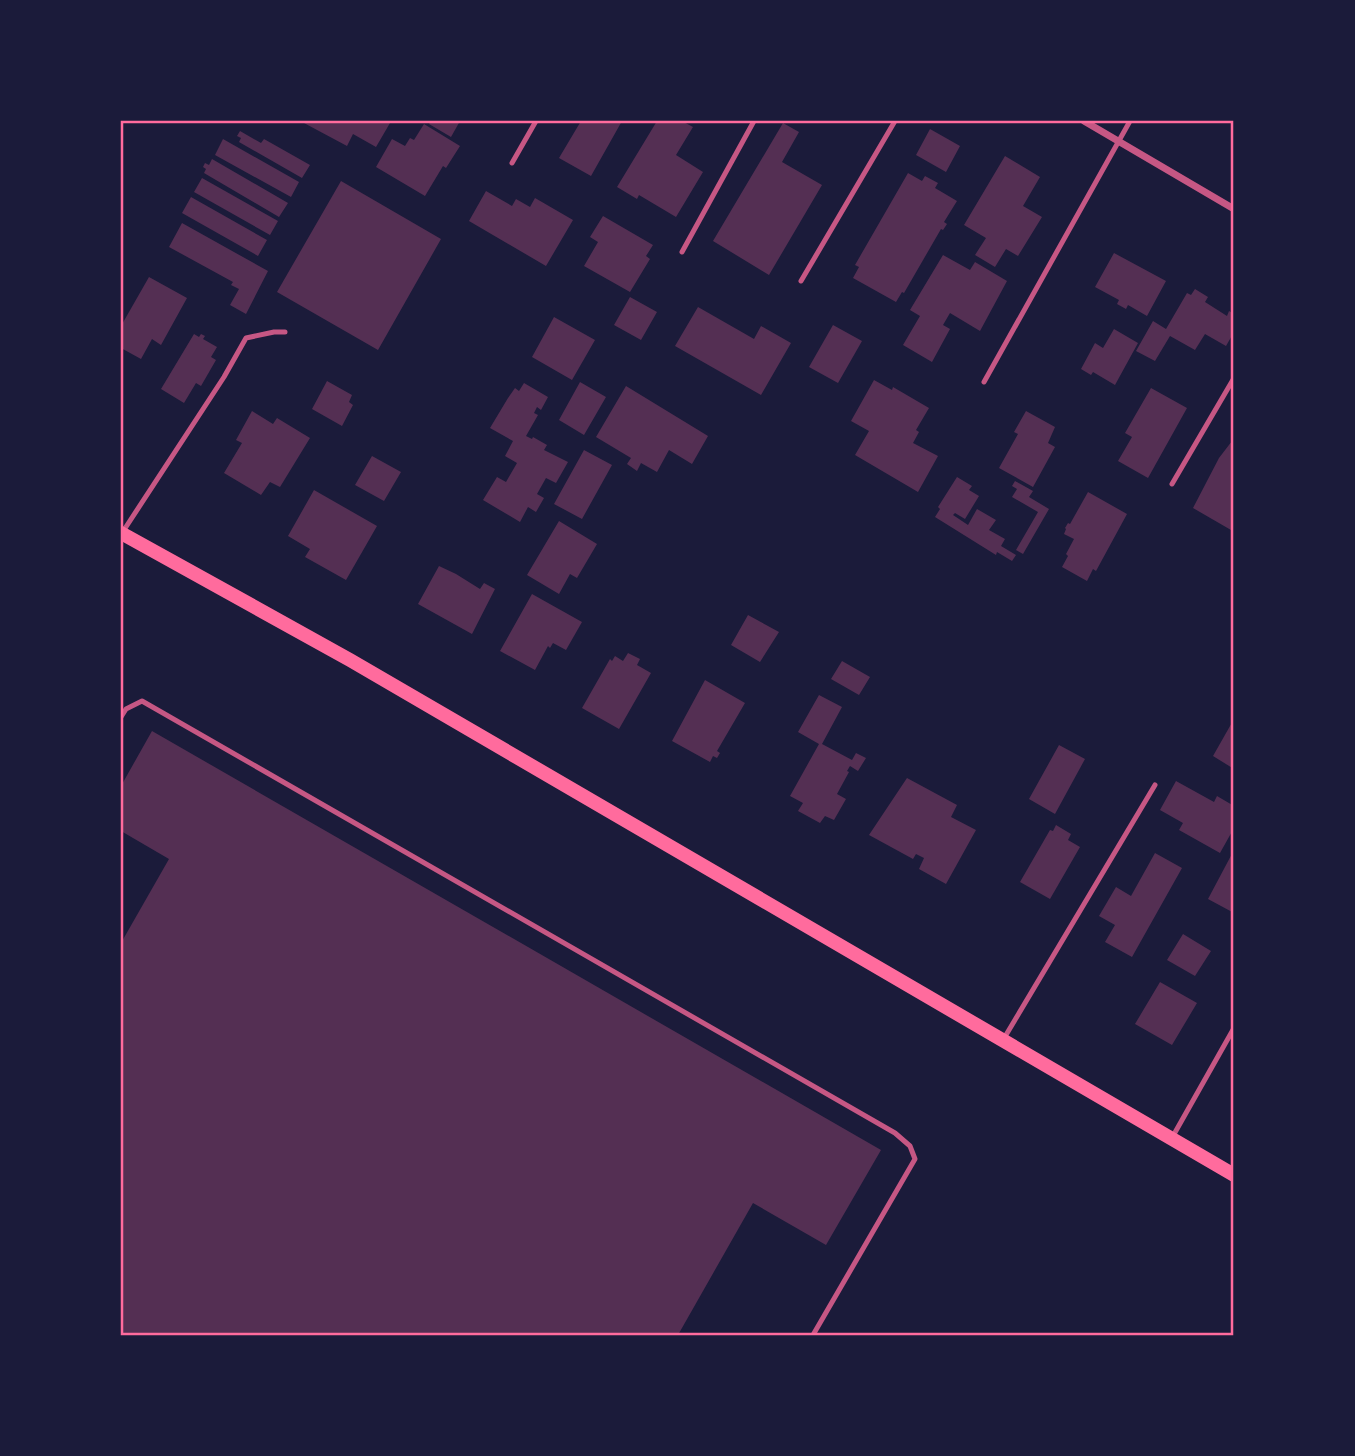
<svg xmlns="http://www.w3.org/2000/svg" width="1355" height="1456" font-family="'Libre Baskerville',serif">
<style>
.building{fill:#542f53}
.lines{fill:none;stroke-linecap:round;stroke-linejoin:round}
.service{stroke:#c65784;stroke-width:5}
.minor{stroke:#c65784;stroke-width:7}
.secondary{stroke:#ff6b9d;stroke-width:14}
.neatline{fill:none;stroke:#ff6b9d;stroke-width:2.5}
</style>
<rect width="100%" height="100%" fill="#1b1b3a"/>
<!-- building -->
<path class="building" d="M 305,121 L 386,121 L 390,123 L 376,147 L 353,134 L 347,146 L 304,123 Z
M 431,121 L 460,121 L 451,137 L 429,124 Z
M 581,121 L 622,121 L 591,176 L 559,158 Z
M 657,121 L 682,121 L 693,127 L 676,155 L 703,172 L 676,217 L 639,195 L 637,199 L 617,187 Z
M 783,123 L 799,132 L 782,162 L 822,185 L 769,275 L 713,241 Z
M 424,124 L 460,146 L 446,168 L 443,166 L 425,196 L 376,167 L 392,139 L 405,146 L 410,138 L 414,140 Z
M 930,129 L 960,146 L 946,172 L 916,155 Z
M 240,131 L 261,143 L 264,139 L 310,165 L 302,178 L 239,142 L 241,138 L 237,136 Z
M 223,139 L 299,182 L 291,197 L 215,155 Z
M 1005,156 L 1040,177 L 1023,206 L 1042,217 L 1018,256 L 1006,249 L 995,267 L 975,255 L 986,238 L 964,225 Z
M 212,159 L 288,203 L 279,217 L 204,173 L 206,169 L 203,167 L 205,163 L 209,165 Z
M 908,173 L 922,181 L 925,176 L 938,183 L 935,188 L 957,201 L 944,222 L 947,224 L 943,230 L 941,229 L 904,293 L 902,292 L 896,302 L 853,278 L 859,267 L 855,265 Z
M 202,178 L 278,221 L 270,235 L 194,192 Z
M 341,181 L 441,239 L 378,350 L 277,292 Z
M 486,191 L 512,206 L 516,199 L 530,207 L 535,198 L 573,220 L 546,266 L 469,221 Z
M 191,197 L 267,240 L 258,256 L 182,213 Z
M 603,216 L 653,245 L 646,256 L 650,259 L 630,292 L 584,266 L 598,242 L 590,237 Z
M 182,223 L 268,271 L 246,314 L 230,305 L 239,289 L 231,285 L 233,282 L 169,247 Z
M 1114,253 L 1166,281 L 1147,316 L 1128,305 L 1126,309 L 1117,304 L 1119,300 L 1095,287 Z
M 943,255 L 970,270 L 975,262 L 1007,281 L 980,331 L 950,313 L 943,325 L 950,329 L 932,362 L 903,345 L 920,316 L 910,310 Z
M 149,277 L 187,298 L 161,345 L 152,339 L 141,359 L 121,348 L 121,326 Z
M 1195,289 L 1208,297 L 1205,302 L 1227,316 L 1229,311 L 1234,314 L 1234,332 L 1226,346 L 1205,334 L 1195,350 L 1170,336 L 1155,361 L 1136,351 L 1153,321 L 1166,329 L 1187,293 L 1191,295 Z
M 630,297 L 657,312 L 641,340 L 614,325 Z
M 698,307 L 754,339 L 761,326 L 791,343 L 761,395 L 675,346 Z
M 554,317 L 595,340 L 572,380 L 532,357 Z
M 833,325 L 862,341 L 838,383 L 809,367 Z
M 1114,329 L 1138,343 L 1115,385 L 1093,372 L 1091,375 L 1081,369 L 1095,343 L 1103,348 Z
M 194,334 L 199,337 L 201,334 L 205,336 L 203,339 L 217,347 L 211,357 L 216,360 L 201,386 L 196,383 L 184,403 L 161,389 Z
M 874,380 L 892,390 L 893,387 L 929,408 L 916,430 L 919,432 L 913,443 L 938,456 L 918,492 L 855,455 L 869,431 L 851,421 Z
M 327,381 L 352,395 L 349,402 L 353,405 L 342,426 L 312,409 Z
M 580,382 L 606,397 L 584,435 L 559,420 Z
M 524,383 L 548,397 L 541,410 L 537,407 L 534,413 L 538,415 L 526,436 L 532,439 L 533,437 L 547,445 L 544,450 L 568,462 L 556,483 L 546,478 L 537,494 L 544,498 L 536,512 L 528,507 L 520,522 L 483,500 L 497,477 L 506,482 L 517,463 L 505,456 L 513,441 L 490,428 L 508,398 L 515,388 L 519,391 Z
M 626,386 L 708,436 L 692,464 L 669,450 L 657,472 L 641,463 L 637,471 L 627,464 L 631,458 L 596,437 Z
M 1151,388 L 1187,408 L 1148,478 L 1118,461 L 1132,437 L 1125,433 Z
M 252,411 L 273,424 L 277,418 L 310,438 L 280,487 L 270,482 L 261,495 L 224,473 L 242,443 L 236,440 Z
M 1026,411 L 1055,427 L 1048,443 L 1055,447 L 1033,487 L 999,468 L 1018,434 L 1014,432 Z
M 1232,441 L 1234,443 L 1234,524 L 1231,530 L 1193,508 L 1219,458 Z
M 584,450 L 612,465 L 582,519 L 554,504 Z
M 372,456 L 401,472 L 384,501 L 355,485 Z
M 957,477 L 972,486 L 969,490 L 979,496 L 965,519 L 955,513 L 953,515 L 968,525 L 977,509 L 996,520 L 989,530 L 1005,539 L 1001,546 L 1016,555 L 1012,561 L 997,552 L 996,555 L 935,517 L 940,509 L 938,507 Z
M 1015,481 L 1033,491 L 1029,497 L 1049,509 L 1023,554 L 1016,550 L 1038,512 L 1012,497 L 1017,489 L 1012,486 Z
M 314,490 L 377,526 L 346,580 L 305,557 L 310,549 L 288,536 Z
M 1088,492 L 1127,514 L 1096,571 L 1093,569 L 1087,581 L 1062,567 L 1068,556 L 1066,554 L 1074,539 L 1064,534 L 1066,529 L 1065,528 L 1068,523 L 1070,524 Z
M 559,521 L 597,544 L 577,578 L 570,574 L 559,594 L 527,575 Z
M 439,566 L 456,574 L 480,589 L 484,583 L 495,589 L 472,634 L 418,604 Z
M 532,594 L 582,622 L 566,650 L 553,643 L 550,648 L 548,646 L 535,670 L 500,651 Z
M 748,615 L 779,632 L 760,662 L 731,645 Z
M 628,653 L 640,659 L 637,665 L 651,673 L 619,729 L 582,708 L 610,659 L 612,661 L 615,656 L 623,661 Z
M 842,661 L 870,677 L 859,695 L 831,679 Z
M 705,680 L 745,703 L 717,751 L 720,753 L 717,758 L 713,756 L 710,762 L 672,741 Z
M 819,695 L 842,707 L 822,744 L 852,760 L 856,753 L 866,758 L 858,771 L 850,766 L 847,771 L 849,772 L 837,794 L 846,799 L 834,820 L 825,816 L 820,823 L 798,811 L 803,803 L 790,796 L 819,744 L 798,732 Z
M 1234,719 L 1234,769 L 1213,756 Z
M 152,731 L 881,1150 L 826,1245 L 753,1203 L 678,1335 L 121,1335 L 121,943 L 169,859 L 121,831 L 121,786 Z
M 1059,745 L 1085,759 L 1055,814 L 1029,799 Z
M 907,778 L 957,805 L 951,817 L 976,830 L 946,884 L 919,869 L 924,858 L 916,854 L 913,859 L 869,835 Z
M 1176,781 L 1214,802 L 1217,796 L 1234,806 L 1234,828 L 1220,853 L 1179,830 L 1183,823 L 1160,810 Z
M 1056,825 L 1071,834 L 1068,840 L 1080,847 L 1050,899 L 1020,882 L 1050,830 L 1053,831 Z
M 1234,850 L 1234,913 L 1208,899 Z
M 1155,853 L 1182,868 L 1132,957 L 1105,942 L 1115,925 L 1099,916 L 1116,887 L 1131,896 Z
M 1183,934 L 1211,951 L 1195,976 L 1167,960 Z
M 1160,982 L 1197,1003 L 1172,1045 L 1135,1024 Z"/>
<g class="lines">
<!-- service -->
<path class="service" d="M 512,163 L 536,121
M 682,252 L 754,121
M 801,281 L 895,121
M 984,382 L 1130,121
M 1172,484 L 1234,378
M 122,533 L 224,377 L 246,338 L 274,332 L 285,332
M 121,717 L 126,709 L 142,701 L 895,1133 L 910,1146 L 915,1159 L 813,1335
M 1003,1040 L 1155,785
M 1173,1136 L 1234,1028"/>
<!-- minor -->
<path class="minor" d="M 1084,121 L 1234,209"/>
<!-- secondary -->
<path class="secondary" d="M 121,533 L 350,660 L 1234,1175"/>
</g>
<!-- border -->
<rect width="1355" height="1456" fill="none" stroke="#1b1b3a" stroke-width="245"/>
<rect x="122" y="122" width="1110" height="1212" class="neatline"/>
</svg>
